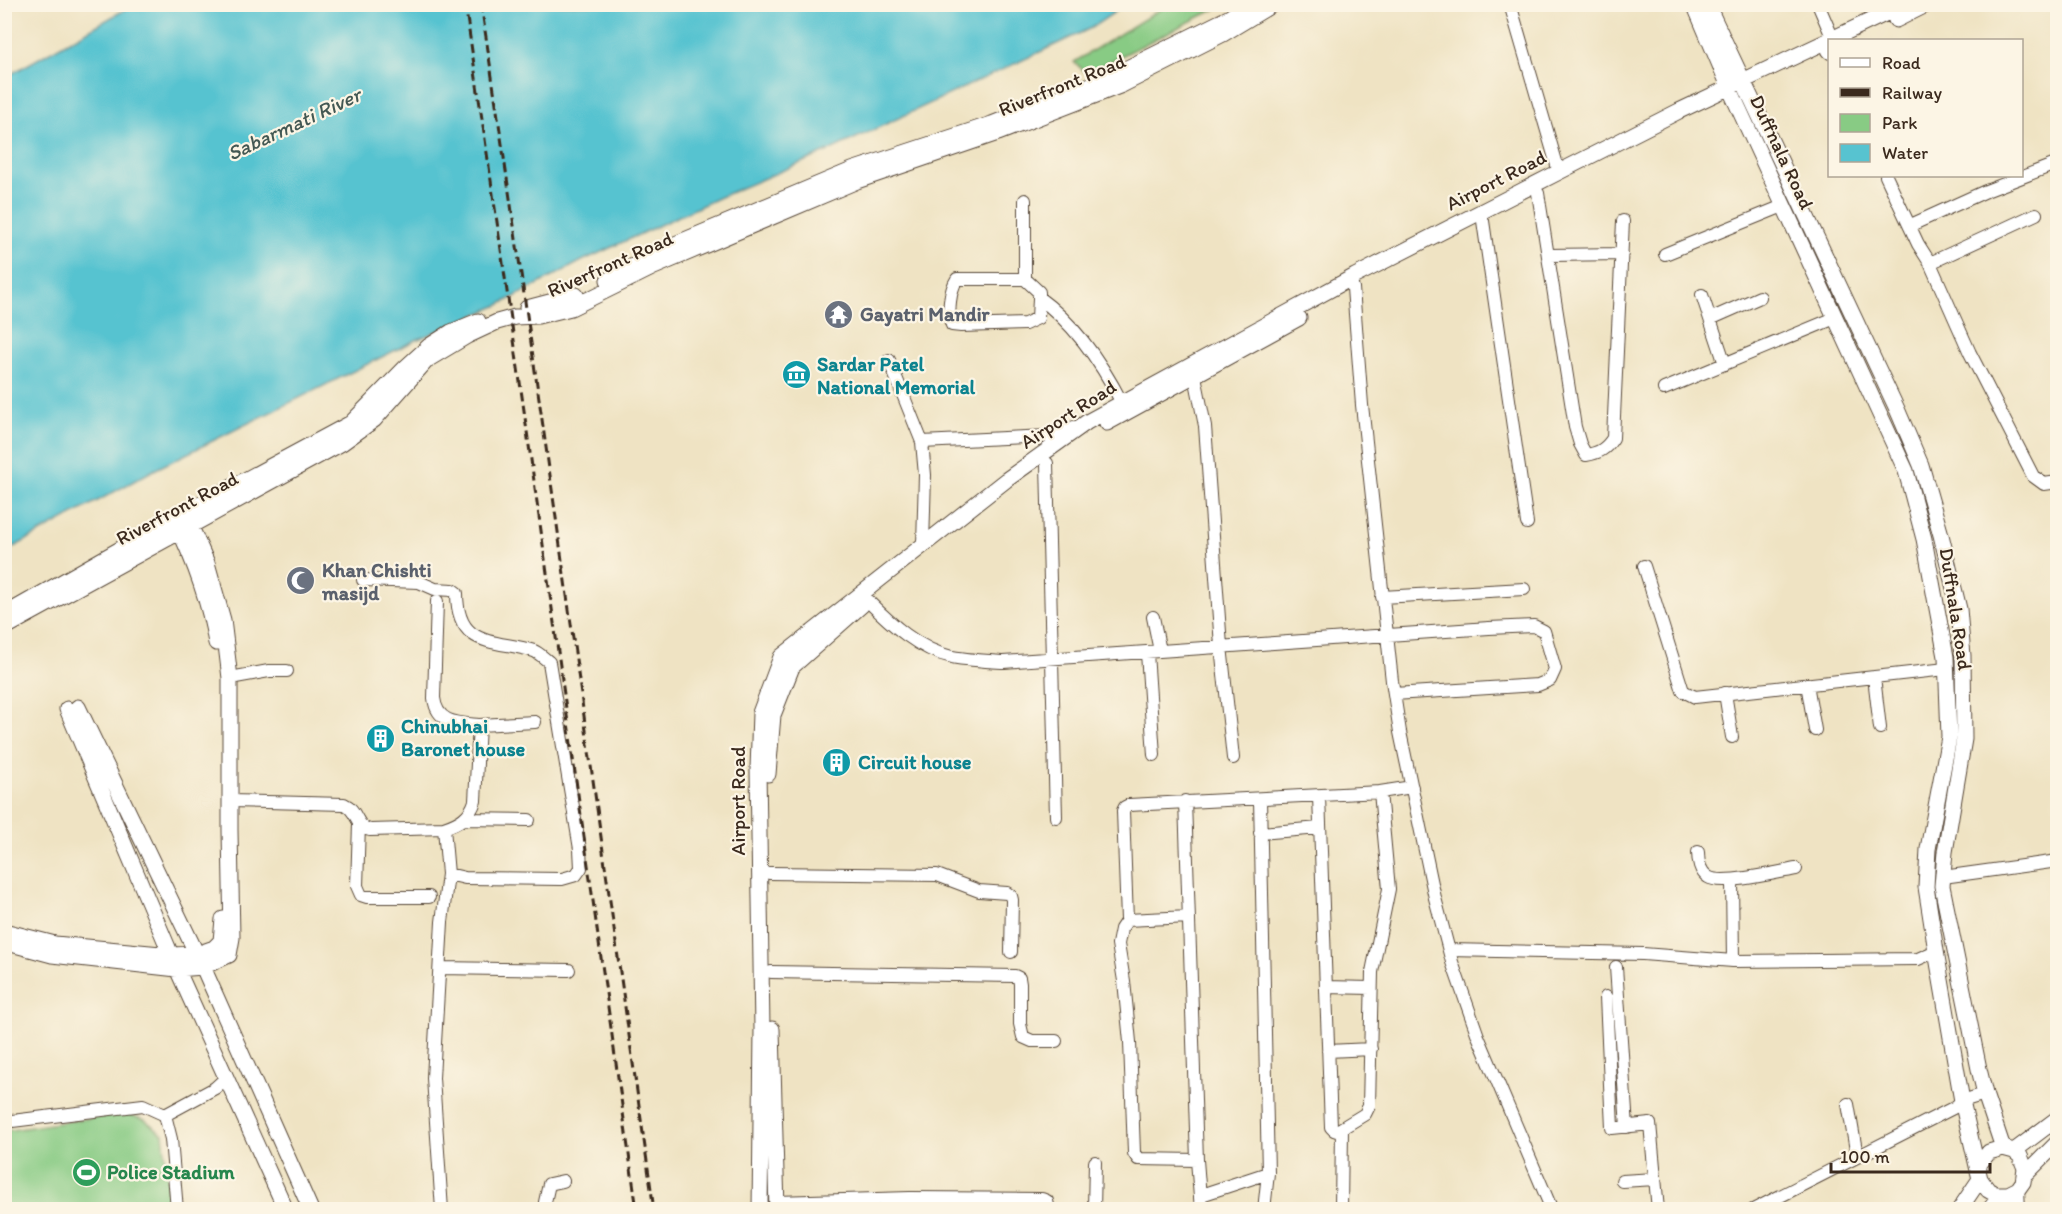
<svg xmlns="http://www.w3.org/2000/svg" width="2062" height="1214" font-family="Itim,sans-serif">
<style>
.green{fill:#88cb84;stroke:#627a51;stroke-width:1.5}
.water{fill:#57c3d0;stroke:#497677;stroke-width:1.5}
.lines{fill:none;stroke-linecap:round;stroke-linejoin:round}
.minor-casing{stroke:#564637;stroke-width:14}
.major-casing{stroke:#564637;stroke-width:17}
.minor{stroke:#fff;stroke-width:12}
.major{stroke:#fff;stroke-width:15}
.rail{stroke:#3b2a1e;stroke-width:3;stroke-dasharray:9 4.5;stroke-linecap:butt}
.labels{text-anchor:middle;stroke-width:4.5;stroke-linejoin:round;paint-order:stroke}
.street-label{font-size:20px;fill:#3b2a1e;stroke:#fcf5e5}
.worship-label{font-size:20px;font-weight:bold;fill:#5b616d;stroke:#fcf5e5;text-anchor:start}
.culture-label{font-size:20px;font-weight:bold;fill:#0d838f;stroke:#fcf5e5;text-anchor:start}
.leisure-label{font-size:20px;font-weight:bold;fill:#27864d;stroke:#fcf5e5;text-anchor:start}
.water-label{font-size:21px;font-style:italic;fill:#435853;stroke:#fcf5e5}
</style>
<rect width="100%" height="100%" fill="#fcf5e5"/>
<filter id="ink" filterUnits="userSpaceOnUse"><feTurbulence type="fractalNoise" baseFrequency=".0167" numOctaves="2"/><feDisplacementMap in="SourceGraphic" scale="12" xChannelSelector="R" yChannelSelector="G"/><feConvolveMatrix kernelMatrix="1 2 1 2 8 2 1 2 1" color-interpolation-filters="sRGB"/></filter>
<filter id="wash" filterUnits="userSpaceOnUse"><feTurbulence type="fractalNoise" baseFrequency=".008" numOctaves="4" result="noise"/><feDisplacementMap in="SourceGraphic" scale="24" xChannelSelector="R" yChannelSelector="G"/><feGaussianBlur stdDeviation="1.35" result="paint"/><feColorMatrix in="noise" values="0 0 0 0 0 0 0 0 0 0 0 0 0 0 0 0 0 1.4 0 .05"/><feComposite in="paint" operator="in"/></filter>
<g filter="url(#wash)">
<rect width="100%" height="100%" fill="#efe3c3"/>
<!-- green -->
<path class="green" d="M 1167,5 L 1223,5 L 1087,73 L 1074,62 Z
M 125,1113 L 145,1120 L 163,1134 L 171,1209 L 5,1210 L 5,1131 Z"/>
<!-- water -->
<path class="water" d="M 133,5 L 1125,5 L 1091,28 L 824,153 L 720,197 L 582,261 L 499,305 L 416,340 L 152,471 L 5,552 L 4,78 Z"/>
</g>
<g filter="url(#ink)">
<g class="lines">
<defs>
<path id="minor" d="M 1510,4 L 1559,172
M 1818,4 L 1833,39
M 1828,51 L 1830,53
M 1886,176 L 1918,244 L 1930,263 L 1970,353 L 2033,476 L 2044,484 L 2058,482
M 1538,193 L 1575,427 L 1580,444 L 1586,455 C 1599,453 1606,449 1613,438 L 1623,221
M 1025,200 L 1025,279
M 1483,221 L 1527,523
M 1911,225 L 1986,191 L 2053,165 L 2058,174
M 1665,254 L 1783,206
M 1549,255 L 1622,254
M 1930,263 L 2036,214
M 1350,279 L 1353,288 L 1362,405 L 1392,681 L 1400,732 L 1435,898 L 1452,962 L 1478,1036 L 1552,1210
M 1702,295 L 1725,364
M 1039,298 L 1039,292 L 1025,279 L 957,279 C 950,290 947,313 952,325 L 961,326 L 1025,324 L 1038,318 L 1039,298 C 1075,324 1102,364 1122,403
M 1710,319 L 1760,297
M 889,360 L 922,442
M 1195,376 L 1205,426 L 1221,646 L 1233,758
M 1664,389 L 1835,318
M 1047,463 L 1056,817
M 923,545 L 925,475 L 922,442 L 1048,436 L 1074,427
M 1644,566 L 1683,691 L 1695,697 L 1946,669
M 363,580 L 419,582 L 435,589 L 453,590 L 457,593 C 457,649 495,639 534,651 C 539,653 545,659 549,662 L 580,849 L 581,868 L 576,875 L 562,879 L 465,878 L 448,874
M 1382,597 L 1524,589
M 437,601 L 434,698 C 437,724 458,723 479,725 L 475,801 C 470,817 459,823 444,828
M 868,601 C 890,623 919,650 952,657 C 968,660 986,661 1003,662 L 1489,628 L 1534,626 L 1544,631 L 1555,669 L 1550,680 L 1538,685 L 1394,694
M 1153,617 L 1160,651
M 1147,653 L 1154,755
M 1874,677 L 1880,728
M 230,678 L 269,671 L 287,671
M 1807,684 L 1815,730
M 1725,693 L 1732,737
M 479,725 L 535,722
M 1319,796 L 1331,1127 L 1334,1130 L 1337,1131 L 1365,1114 L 1369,1106 L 1372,972 L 1389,889 L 1380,792 L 1412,787
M 1260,799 L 1268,1173 L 1264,1210
M 230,801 L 344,804 C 358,810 355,827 370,830 L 444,828 L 448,874 L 442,922 L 433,1078 L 442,1210
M 1185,801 L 1197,1160 L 1201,1210
M 464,819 L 529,820
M 359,824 L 357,886 L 361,895 L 367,897 L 429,897
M 1260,833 L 1320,828
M 1698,852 C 1698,860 1700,872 1708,877 C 1721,886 1779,872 1796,869
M 769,873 L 937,875 L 979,891 L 1007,893 L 1011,896 L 1012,900 L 1011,952
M 1943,877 L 2058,861
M 1732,880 L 1733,961
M 1127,920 L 1189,917
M 1449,950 L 1643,954 L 1733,961 L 1918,959 L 1936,951
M 1616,967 L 1627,1127
M 440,968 L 569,970
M 771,972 L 1015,976 L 1019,978 L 1020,984 L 1020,1024 L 1023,1037 L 1032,1041 L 1056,1041
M 1326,987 L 1371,988
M 1606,997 L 1612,1128 L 1650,1124 L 1658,1210
M 1328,1051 L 1371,1049
M 1848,1104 L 1857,1156
M 165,1115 L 215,1088 L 227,1077
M 4,1122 L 143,1105 L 165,1115 L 171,1139 L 177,1210
M 1197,1160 L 1138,1159 L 1134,1153 L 1130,1042 L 1124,981 L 1118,944 L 1121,929 L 1127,920 L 1123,811 L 1125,807 L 1129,805 L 1380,792
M 1622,1181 L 1655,1179
M 2018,1189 L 2019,1210
M 1201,1195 L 1268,1173
M 777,1202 L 910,1198 L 1042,1199 L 1047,1201 L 1049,1210
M 547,1210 L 545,1202 L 549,1184 L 563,1181
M 1094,1210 L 1095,1162
M 1341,1210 L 1342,1128
M 1753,1210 L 1955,1107 L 1962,1101 L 1985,1094"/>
<path id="major" d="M 1694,4 L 1733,96 L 1906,471 L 1924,539 L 1946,657 L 1949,737 L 1928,849 L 1926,887 L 1936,951 L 1962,1101 L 1980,1179 L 1988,1190 L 1995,1194 L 2008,1194 L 2018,1189 L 2023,1182 L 2025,1168 L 2020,1156 L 2014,1151 L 2003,1148 L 1989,1152 L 1980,1163 L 1978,1171
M 1707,4 L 1897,409 L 1921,465 L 1941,535 L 1959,609 L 1963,656 L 1964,739 L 1945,852 L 1942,886 L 1979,1069 L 1985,1094 L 2003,1148
M 1896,20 L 1928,4
M 608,280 L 668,247 L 852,170 L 992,124 L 1103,80 L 1230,17 L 1249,4
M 527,308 L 576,295
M 1107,423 L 1299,318
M 175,521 C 194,560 209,600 216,643
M 4,615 L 191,509 L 351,423 L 406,367 L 429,346 L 451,332 L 478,321
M 4,628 L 342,443 L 374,420 L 427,360 L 467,336 L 497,322 L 515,317 L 538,316 L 571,308 L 654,267 L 857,181 L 998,133 L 1122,85 L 1223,34 L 1273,4
M 78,707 L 203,967 L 311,1210
M 67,709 L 177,969 L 286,1210
M 768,774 L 773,715 L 792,667 L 862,605
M 4,931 L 55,944 L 171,955 L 197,954 L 214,948 L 221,941 L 223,919
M 4,942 L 52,955 L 177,969 L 203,967 L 229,955 L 232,938 L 230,830 L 230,678 L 223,620 L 207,563 L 187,518
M 772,1029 L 777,1210
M 2014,1151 L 2058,1118
M 2025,1175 L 2058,1142
M 760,1210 L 762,1029 L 758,769 L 760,713 L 781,657 L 1006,480 L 1087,422 L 1355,276 L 1559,172 L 1679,111 L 1906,4
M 1959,1210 L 1980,1179
M 1989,1210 L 2002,1195"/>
</defs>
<!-- minor casing -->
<use href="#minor" class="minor-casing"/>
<!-- major casing -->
<use href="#major" class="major-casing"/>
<!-- minor -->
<use href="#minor" class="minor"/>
<!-- major -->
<use href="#major" class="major"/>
<!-- rail -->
<path class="rail" d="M 465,4 C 525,406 579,808 637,1210
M 481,4 C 542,406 596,808 654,1210"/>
</g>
</g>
<!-- icons -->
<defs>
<symbol id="temple-disc" viewBox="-11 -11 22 22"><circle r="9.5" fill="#6b7280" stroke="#fcf5e5"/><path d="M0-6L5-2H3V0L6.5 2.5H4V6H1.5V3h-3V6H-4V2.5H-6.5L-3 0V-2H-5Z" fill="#fff"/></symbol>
<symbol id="museum-disc" viewBox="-11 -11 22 22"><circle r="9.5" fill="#0f9aa8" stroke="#fcf5e5"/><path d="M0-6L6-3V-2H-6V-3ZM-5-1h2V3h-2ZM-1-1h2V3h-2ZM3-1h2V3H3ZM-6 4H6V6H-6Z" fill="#fff"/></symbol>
<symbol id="mosque-disc" viewBox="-11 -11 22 22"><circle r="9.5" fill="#6b7280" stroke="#fcf5e5"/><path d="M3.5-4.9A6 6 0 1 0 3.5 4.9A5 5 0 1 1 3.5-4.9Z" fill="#fff"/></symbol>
<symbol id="building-disc" viewBox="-11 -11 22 22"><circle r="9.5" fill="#0f9aa8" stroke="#fcf5e5"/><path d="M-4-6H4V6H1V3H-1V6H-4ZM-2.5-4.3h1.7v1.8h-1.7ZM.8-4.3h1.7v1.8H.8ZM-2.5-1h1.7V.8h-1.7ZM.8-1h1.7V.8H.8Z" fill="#fff"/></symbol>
<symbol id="stadium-disc" viewBox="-11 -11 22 22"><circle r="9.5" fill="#2e9e5b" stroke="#fcf5e5"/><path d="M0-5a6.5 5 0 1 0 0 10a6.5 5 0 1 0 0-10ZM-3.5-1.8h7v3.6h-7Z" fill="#fff"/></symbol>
</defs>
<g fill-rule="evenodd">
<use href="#temple-disc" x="822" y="298" width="33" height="33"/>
<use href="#museum-disc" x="780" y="358" width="33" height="33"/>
<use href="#mosque-disc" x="284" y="564" width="33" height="33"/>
<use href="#building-disc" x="364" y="722" width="33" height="33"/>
<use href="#building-disc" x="820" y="746" width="33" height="33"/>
<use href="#stadium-disc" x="70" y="1156" width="33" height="33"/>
</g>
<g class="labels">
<!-- street labels -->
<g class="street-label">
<text transform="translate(1062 85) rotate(-22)" y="7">Riverfront Road</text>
<text transform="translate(1782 152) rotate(65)" y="7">Duffnala Road</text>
<text transform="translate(1496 180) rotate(-27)" y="7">Airport Road</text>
<text transform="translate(610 264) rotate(-24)" y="7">Riverfront Road</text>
<text transform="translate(1068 414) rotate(-33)" y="7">Airport Road</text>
<text transform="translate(177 508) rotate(-28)" y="7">Riverfront Road</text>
<text transform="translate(1956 609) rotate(81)" y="7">Duffnala Road</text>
<text transform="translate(738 801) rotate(-90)" y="7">Airport Road</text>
</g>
<!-- worship labels -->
<g class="worship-label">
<text x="860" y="321">Gayatri Mandir</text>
<text x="322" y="577">Khan Chishti<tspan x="322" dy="23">masijd</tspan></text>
</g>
<!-- culture labels -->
<g class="culture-label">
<text x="817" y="371">Sardar Patel<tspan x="817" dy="23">National Memorial</tspan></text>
<text x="401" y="733">Chinubhai<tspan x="401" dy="23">Baronet house</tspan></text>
<text x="858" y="769">Circuit house</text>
</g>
<!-- leisure labels -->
<g class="leisure-label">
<text x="107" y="1179">Police Stadium</text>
</g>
<!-- water labels -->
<g class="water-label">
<text transform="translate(294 124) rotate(-25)" y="7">Sabarmati River</text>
</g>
</g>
<!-- margin -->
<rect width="2062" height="1214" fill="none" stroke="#fcf5e5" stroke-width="24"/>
<!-- legend -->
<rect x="1828" y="39" width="195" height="138" fill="#fcf5e5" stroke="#afa495" stroke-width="1.5"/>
<rect x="1840" y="58" width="30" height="9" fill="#ffffff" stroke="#afa495" stroke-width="1.5"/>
<text x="1882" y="69" font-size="18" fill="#3b2a1e">Road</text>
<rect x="1840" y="88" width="30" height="9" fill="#3b2a1e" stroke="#afa495" stroke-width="1.5"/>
<text x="1882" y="99" font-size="18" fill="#3b2a1e">Railway</text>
<rect x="1840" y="114" width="30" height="18" fill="#88cb84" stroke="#afa495" stroke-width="1.5"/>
<text x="1882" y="129" font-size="18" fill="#3b2a1e">Park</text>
<rect x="1840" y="144" width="30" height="18" fill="#57c3d0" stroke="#afa495" stroke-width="1.5"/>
<text x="1882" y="159" font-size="18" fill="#3b2a1e">Water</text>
<!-- scale -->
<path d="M1831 1163v9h159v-9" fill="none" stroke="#3b2a1e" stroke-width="3"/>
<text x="1840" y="1163" font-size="18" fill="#3b2a1e" stroke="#fcf5e5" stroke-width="4.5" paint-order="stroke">100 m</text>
</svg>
